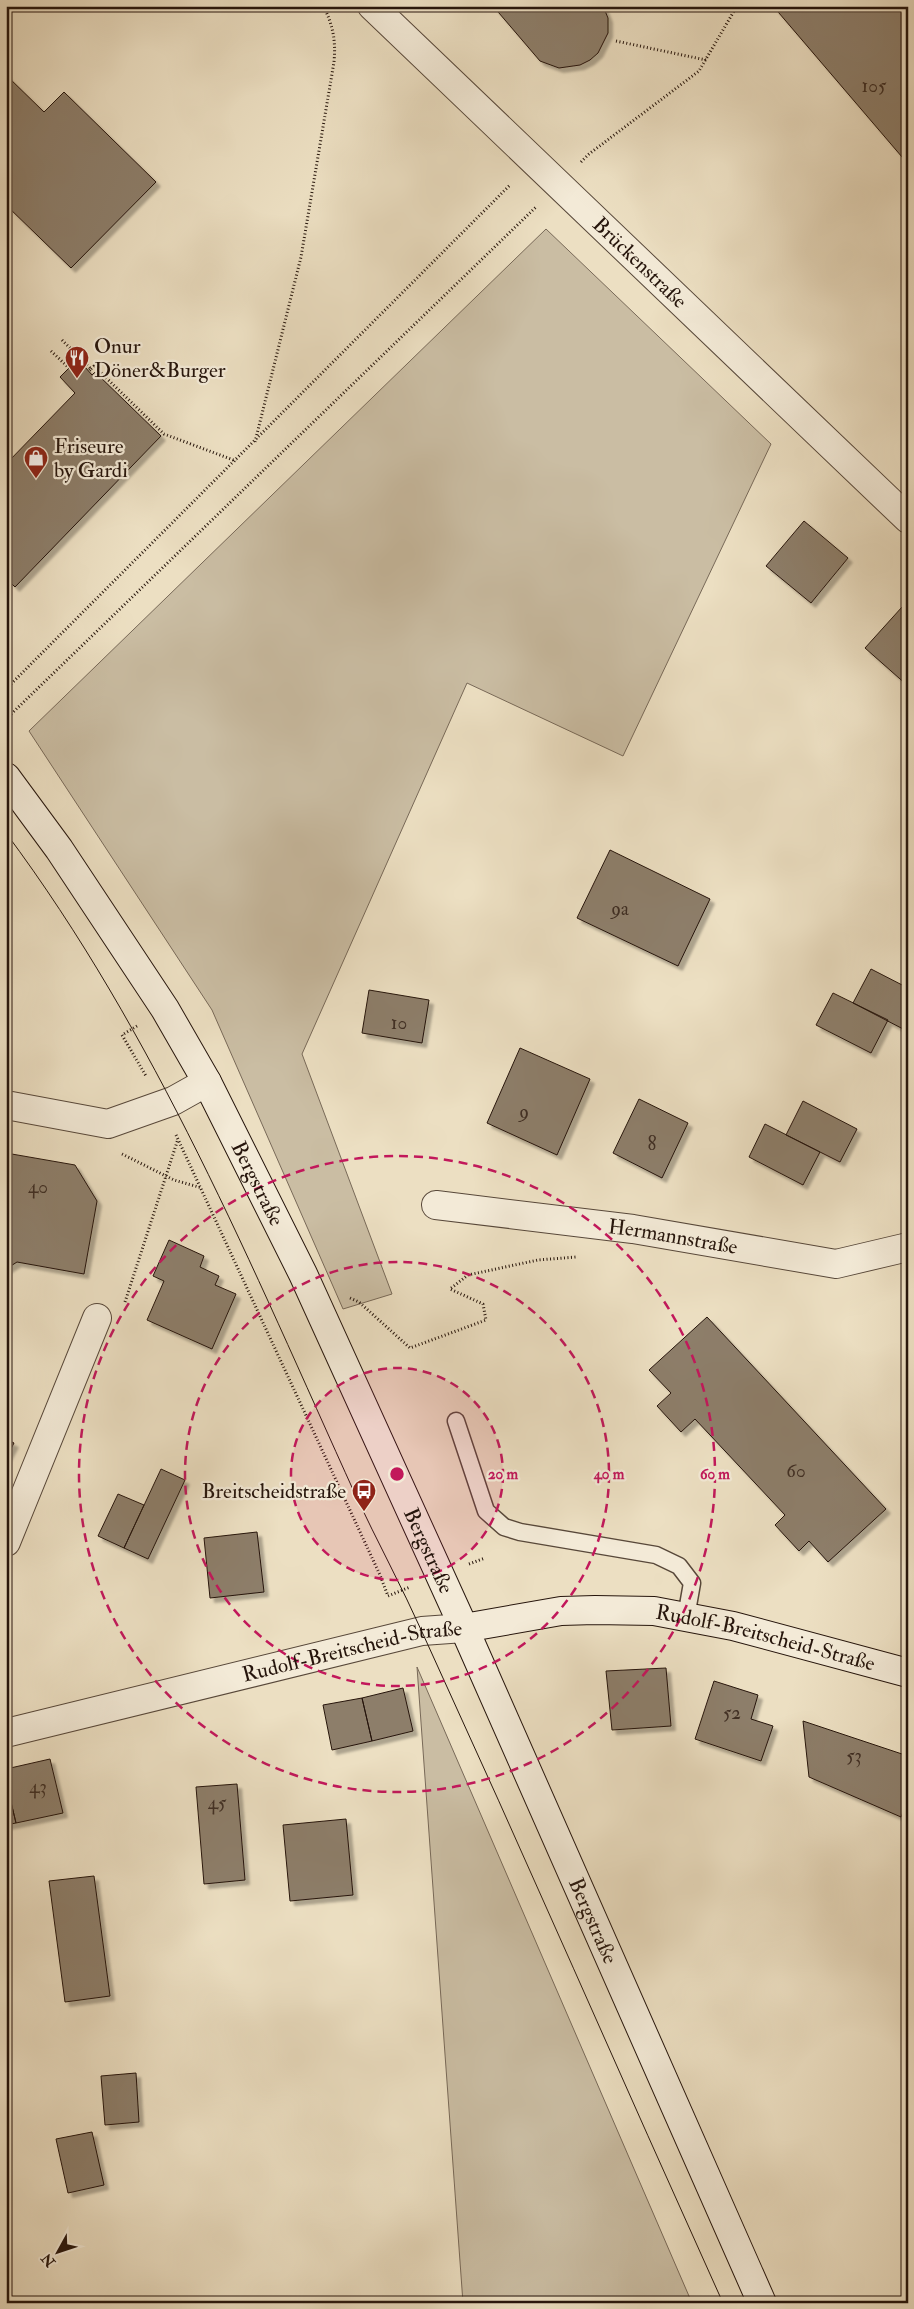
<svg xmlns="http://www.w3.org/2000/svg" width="914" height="2309" font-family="'IM FELL Double Pica',serif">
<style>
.green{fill:#cabda3;stroke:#786958}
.building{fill:#8d7e6b;stroke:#26150c;filter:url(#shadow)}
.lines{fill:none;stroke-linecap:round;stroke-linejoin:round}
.lane-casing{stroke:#58483a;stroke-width:19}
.street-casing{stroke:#58483a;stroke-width:30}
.secondary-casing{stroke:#26150c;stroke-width:30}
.path{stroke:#26150c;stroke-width:3;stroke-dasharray:1 2.5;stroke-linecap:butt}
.lane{stroke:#f3ead7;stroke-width:16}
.street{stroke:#f3ead7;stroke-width:28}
.secondary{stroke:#f3ead7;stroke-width:28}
.tram{stroke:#26150c;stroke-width:1}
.ring{fill:none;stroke:#c2185b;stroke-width:2.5;stroke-dasharray:9 6}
.labels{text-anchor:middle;stroke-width:4.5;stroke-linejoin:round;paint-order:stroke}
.number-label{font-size:19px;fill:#402f24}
.street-label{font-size:21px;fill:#26150c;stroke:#f3ead7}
.poi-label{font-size:21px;fill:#26150c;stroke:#f3ead7;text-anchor:start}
.centre{fill:#c2185b;stroke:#f3ead7;stroke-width:2.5}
.ring-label{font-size:15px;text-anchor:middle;font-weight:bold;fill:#c2185b;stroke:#f3ead7;stroke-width:4.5;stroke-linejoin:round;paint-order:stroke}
</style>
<defs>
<filter id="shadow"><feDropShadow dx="4.5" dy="4.5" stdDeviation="1" flood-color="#0004"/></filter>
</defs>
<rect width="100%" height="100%" fill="#ecdfc2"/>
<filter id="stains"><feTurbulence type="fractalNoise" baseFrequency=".004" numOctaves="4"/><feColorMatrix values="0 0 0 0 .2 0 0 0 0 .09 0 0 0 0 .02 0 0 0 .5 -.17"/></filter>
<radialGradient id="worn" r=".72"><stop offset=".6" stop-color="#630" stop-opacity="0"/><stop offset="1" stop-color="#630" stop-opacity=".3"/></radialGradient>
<!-- green -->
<path class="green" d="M 546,229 L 771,444 L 623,756 L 467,683 L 302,1054 L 392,1294 L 343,1309 L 212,1010 L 29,731 Z
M 417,1667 L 692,2303 L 463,2303 Z"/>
<!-- building -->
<path class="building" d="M 493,6 L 603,6 L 608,18 L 608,33 L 598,53 L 590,60 L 580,65 L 559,68 L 540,61 Z
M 773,6 L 908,6 L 908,164 Z
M 6,75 L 44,112 L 64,92 L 156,182 L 71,268 L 6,205 Z
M 78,359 L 92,375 L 95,372 L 161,436 L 15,587 L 6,578 L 6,464 L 75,393 L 60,377 Z
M 804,521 L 848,558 L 811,603 L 766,566 Z
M 902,607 L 908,612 L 908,686 L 865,648 Z
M 610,850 L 710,899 L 678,966 L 577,918 Z
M 871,969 L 908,988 L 907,1031 L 853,1003 Z
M 369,990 L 429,1000 L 422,1043 L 362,1033 Z
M 833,993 L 888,1020 L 871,1053 L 816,1025 Z
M 520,1048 L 590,1079 L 557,1155 L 487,1123 Z
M 639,1099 L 688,1123 L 662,1178 L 613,1153 Z
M 803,1101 L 857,1129 L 840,1162 L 786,1135 Z
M 765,1124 L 820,1152 L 803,1185 L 749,1157 Z
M 6,1153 L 75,1165 L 97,1201 L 84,1274 L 17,1262 L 6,1269 Z
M 169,1240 L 204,1256 L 200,1267 L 219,1276 L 215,1285 L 236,1294 L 212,1349 L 147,1320 L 164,1281 L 153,1276 Z
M 707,1317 L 886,1509 L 828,1562 L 809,1541 L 799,1551 L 775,1525 L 785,1515 L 695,1419 L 681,1432 L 657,1406 L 671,1393 L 649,1370 Z
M 6,1439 L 14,1443 L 6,1458 Z
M 161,1469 L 185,1480 L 148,1559 L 124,1548 Z
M 118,1494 L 144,1505 L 124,1548 L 98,1536 Z
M 257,1532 L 264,1592 L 210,1598 L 204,1538 Z
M 666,1668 L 671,1726 L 612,1730 L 606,1671 Z
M 714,1681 L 758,1695 L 751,1719 L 773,1726 L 761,1761 L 695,1739 Z
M 403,1688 L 413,1731 L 372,1741 L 362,1698 Z
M 362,1698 L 372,1741 L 332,1750 L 323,1705 Z
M 803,1721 L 908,1756 L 908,1799 L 901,1817 L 809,1777 Z
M 50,1759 L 63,1813 L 16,1823 L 6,1781 L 6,1769 Z
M 6,1781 L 16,1823 L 6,1825 Z
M 237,1784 L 245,1880 L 204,1884 L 196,1787 Z
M 346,1819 L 353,1895 L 290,1901 L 283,1825 Z
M 94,1876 L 110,1996 L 65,2002 L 49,1881 Z
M 136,2073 L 139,2122 L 105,2125 L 101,2076 Z
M 92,2132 L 104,2185 L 68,2193 L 56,2139 Z"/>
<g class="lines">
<defs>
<path id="lane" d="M 456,1421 L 486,1511 L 504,1527 L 520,1532 L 656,1555 L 679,1566 L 692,1583 L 686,1617"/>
<g id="street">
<path id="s1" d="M 372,6 L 908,519"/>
<path d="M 6,1105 L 108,1124 L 173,1101 L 207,1082"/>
<path id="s2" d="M 436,1205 L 633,1229 L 836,1264 L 908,1247"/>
<path d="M 6,1542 L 97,1318"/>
<path id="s3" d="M 6,1733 L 422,1631 L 464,1628"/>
</g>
<g id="secondary">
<path id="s4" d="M 6,777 L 59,849 L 165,1009 L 207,1082 L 303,1274 L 464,1628 L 762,2303"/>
<path id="s5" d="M 464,1628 L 561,1611 L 595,1610 L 654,1611 L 733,1626 L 908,1673"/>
</g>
</defs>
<!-- lane casing -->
<use href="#lane" class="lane-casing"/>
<!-- street casing -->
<use href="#street" class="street-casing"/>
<!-- secondary casing -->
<use href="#secondary" class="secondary-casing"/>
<!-- path -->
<path class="path" d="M 616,41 L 706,60
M 581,162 L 589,154 L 699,71 L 737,6
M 62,340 L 91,369 L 88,372
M 51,351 L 69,368
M 91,369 L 94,366 L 164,434 L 236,461
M 255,442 L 301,257 L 334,62 C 336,41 333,26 324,7
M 6,689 L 510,185
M 6,719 L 536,207
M 137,1026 L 122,1035 L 146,1076
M 176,1135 L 380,1575 L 388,1596 L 410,1587
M 122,1154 L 174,1180 L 202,1188
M 350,1298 L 359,1302 L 410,1348 L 486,1320 L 483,1304 L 450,1289 L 468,1275 L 538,1260 L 576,1257
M 125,1302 L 178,1139
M 469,1564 L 485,1558"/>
<!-- lane -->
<use href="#lane" class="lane"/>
<!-- street -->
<use href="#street" class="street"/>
<!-- secondary -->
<use href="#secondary" class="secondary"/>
<!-- tram -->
<path class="tram" d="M 6,833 C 156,1034 252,1267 355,1494 C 377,1541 402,1587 423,1634 C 525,1856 622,2080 723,2303"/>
</g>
<!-- distance rings -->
<circle cx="397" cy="1474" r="106" fill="#c2185b" fill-opacity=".12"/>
<g class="ring">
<circle cx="397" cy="1474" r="106"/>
<circle cx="397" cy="1474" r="212"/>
<circle cx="397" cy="1474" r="318"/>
</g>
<!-- icons -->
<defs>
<symbol id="restaurant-pin" viewBox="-11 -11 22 30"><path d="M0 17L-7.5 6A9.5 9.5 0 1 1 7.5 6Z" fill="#8f2418" stroke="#f3ead7"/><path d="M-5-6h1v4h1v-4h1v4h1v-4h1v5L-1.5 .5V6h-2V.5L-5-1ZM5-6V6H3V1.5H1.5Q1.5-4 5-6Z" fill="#fff"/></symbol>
<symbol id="shop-pin" viewBox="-11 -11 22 30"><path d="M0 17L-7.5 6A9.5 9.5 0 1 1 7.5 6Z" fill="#8f2418" stroke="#f3ead7"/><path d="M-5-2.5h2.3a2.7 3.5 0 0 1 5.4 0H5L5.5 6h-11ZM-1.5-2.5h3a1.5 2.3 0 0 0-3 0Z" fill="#fff"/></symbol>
<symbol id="bus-pin" viewBox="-11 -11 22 30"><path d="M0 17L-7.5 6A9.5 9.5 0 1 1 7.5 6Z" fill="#8f2418" stroke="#f3ead7"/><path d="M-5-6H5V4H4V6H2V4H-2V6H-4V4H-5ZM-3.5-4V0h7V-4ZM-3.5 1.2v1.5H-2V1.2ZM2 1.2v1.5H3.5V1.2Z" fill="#fff"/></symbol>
</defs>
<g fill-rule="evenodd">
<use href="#restaurant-pin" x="63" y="344" width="28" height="38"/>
<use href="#shop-pin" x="22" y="444" width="28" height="38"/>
<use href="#bus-pin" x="350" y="1477" width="28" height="38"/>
</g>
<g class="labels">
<!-- number labels -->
<g class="number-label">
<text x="874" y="92">105</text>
<text x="620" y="915">9a</text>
<text x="399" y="1029">10</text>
<text x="524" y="1118">9</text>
<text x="652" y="1150">8</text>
<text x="38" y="1193">40</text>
<text x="796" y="1477">60</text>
<text x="732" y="1719">52</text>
<text x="854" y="1762">53</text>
<text x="38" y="1793">43</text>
<text x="217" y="1809">45</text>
</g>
<!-- street labels -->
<g class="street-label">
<text dy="7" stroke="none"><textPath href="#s1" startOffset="371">Brückenstraße</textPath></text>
<text dy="7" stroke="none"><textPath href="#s4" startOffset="479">Bergstraße</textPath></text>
<text dy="7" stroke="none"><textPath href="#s2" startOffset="239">Hermannstraße</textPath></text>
<text dy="7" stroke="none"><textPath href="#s4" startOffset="884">Bergstraße</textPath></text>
<text dy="7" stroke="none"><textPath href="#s5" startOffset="306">Rudolf-Breitscheid-Straße</textPath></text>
<text dy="7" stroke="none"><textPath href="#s3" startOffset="356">Rudolf-Breitscheid-Straße</textPath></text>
<text dy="7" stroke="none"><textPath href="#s4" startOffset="1289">Bergstraße</textPath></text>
</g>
<!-- poi labels -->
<g class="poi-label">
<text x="94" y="353">Onur<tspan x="94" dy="24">Döner&amp;Burger</tspan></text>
<text x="54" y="453">Friseure<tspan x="54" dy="24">by Gardi</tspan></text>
<text x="346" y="1498" text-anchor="end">Breitscheidstraße</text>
</g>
</g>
<circle cx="397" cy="1474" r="8" class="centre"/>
<g class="ring-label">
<text x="503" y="1479">20 m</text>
<text x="609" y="1479">40 m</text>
<text x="715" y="1479">60 m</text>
</g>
<!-- margin -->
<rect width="914" height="2309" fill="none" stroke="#ecdfc2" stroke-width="25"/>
<rect x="8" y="8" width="899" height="2294" fill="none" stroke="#26150c" stroke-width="2.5"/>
<rect x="12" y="12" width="889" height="2284" fill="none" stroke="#26150c"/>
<!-- north arrow -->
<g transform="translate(58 2252) rotate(230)" stroke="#f3ead7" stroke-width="4" paint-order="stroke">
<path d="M0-4L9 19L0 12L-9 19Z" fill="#26150c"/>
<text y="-8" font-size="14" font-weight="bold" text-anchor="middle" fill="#26150c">N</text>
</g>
<rect width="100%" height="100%" filter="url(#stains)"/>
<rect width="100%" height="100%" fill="url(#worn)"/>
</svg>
